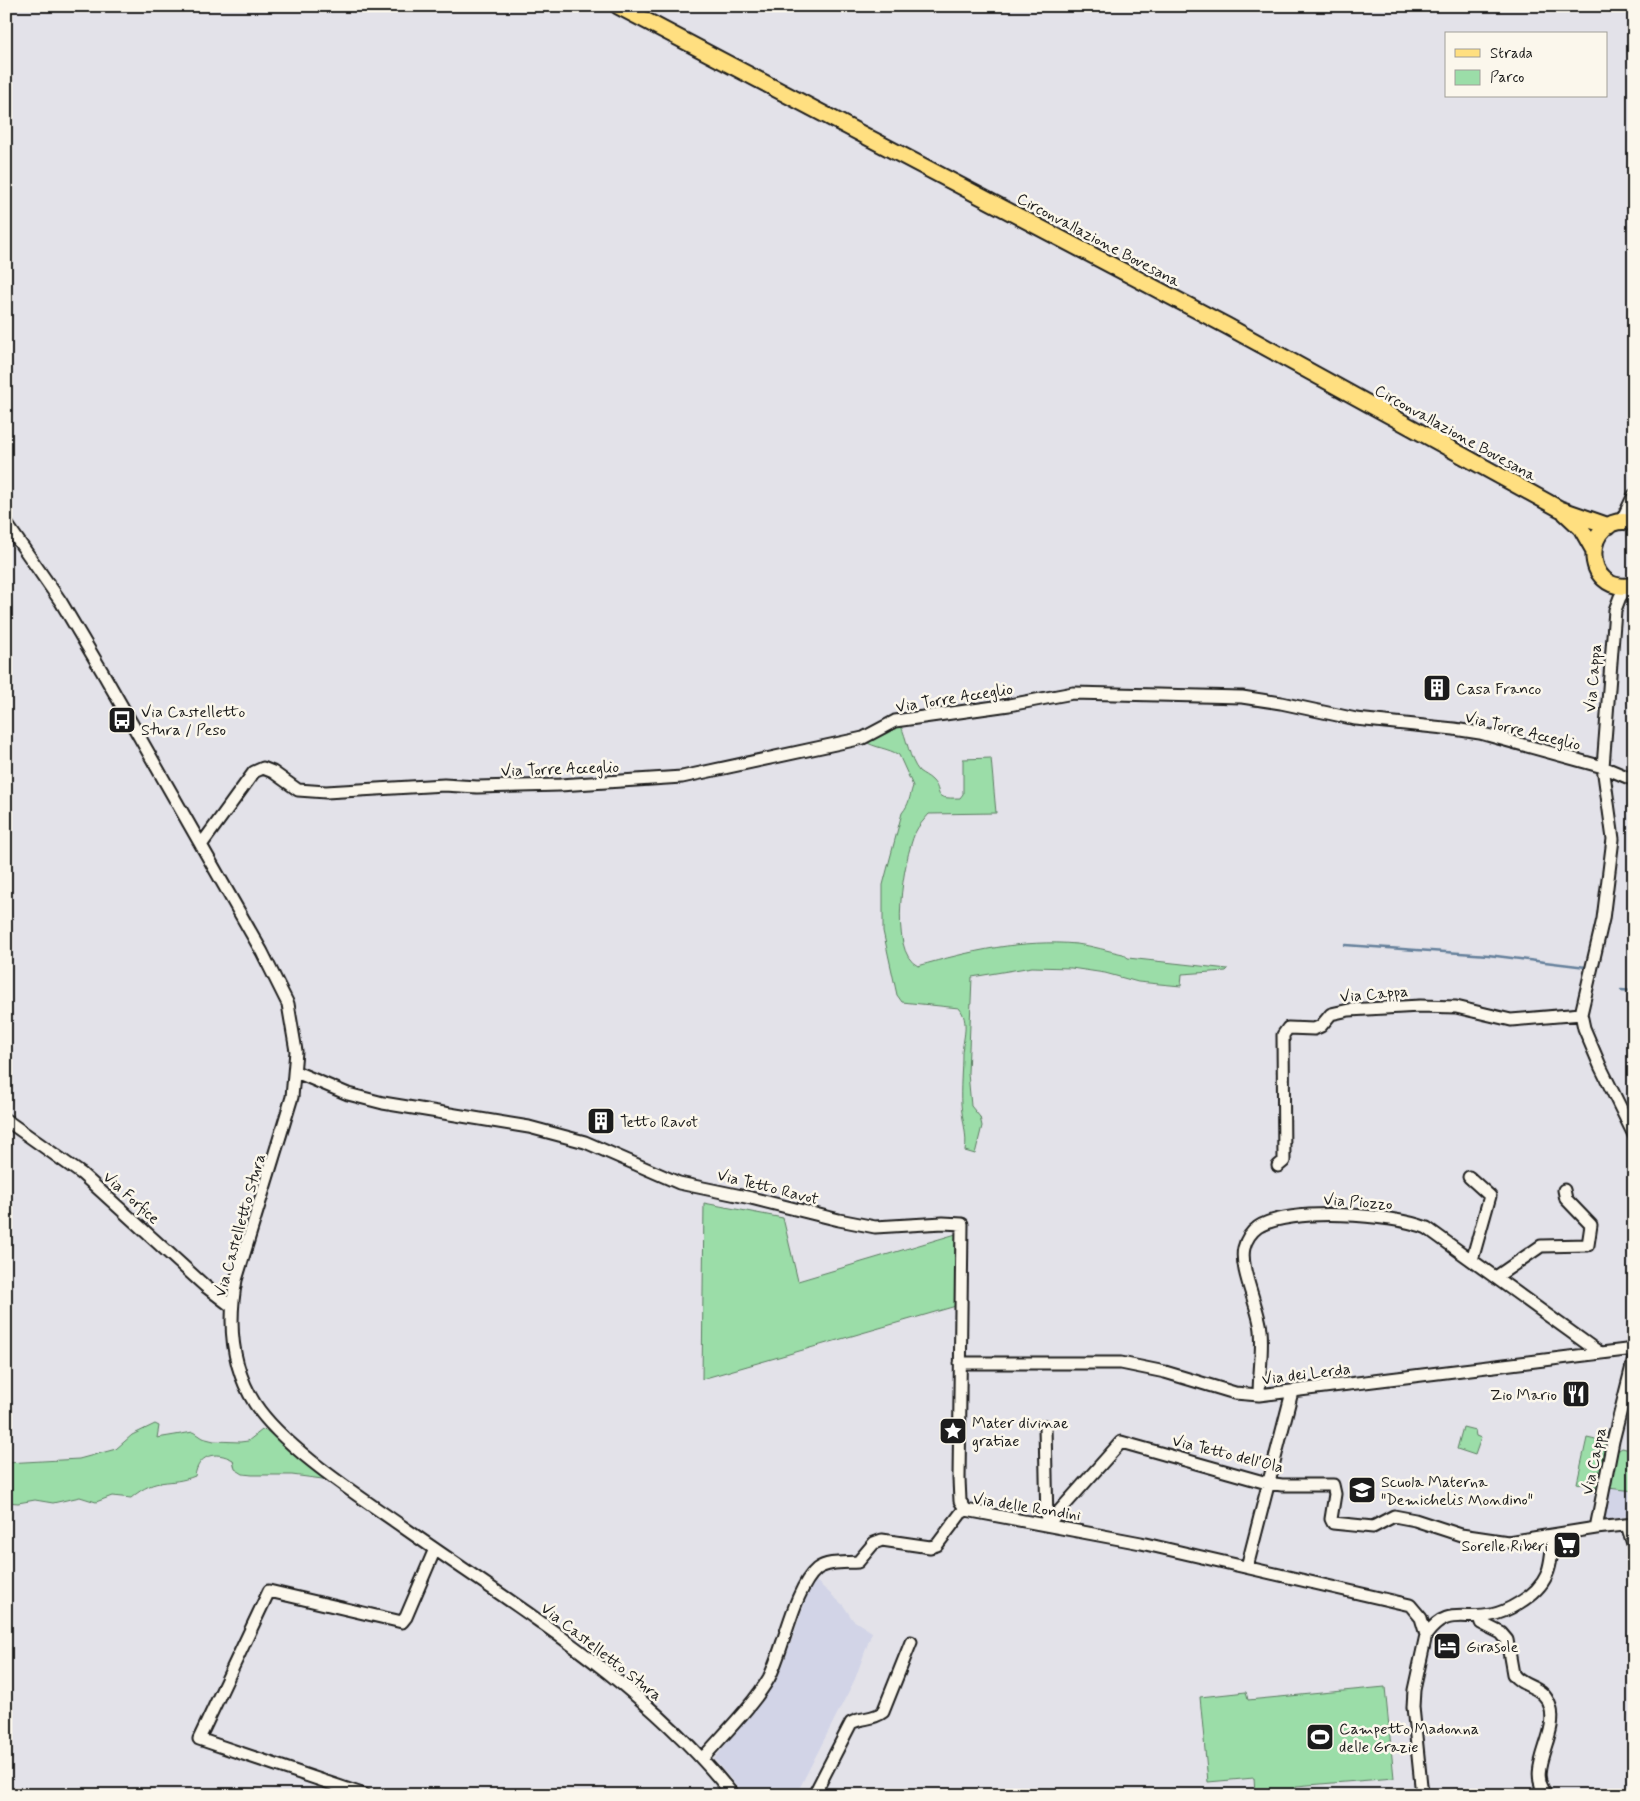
<svg xmlns="http://www.w3.org/2000/svg" width="1640" height="1801" font-family="Mynerve,sans-serif">
<style>
.built{fill:#d2d4e7}
.green{fill:#9bdda8;stroke:#5c7c62}
.lines{fill:none;stroke-linecap:round;stroke-linejoin:round}
.stream{stroke:#65809b;stroke-width:2.5}
.minor-casing{stroke:#1c1c1c;stroke-width:15}
.major-casing{stroke:#1c1c1c;stroke-width:19}
.minor{stroke:#fbf7ec;stroke-width:11}
.major{stroke:#ffdf80;stroke-width:15}
.labels{text-anchor:middle;stroke-width:5;stroke-linejoin:round;paint-order:stroke}
.street-label{font-size:16px;fill:#1c1c1c;stroke:#fbf7ec}
.poi-label{font-size:16px;fill:#1c1c1c;stroke:#fbf7ec;text-anchor:start}
</style>
<rect width="100%" height="100%" fill="#e3e2e9"/>
<filter id="ink" filterUnits="userSpaceOnUse"><feTurbulence type="fractalNoise" baseFrequency=".02" numOctaves="2"/><feDisplacementMap in="SourceGraphic" scale="10" xChannelSelector="R" yChannelSelector="G"/><feConvolveMatrix kernelMatrix="1 2 1 2 8 2 1 2 1" color-interpolation-filters="sRGB"/></filter>
<g filter="url(#ink)">
<!-- built -->
<path class="built" d="M 1608,1488 L 1634,1491 L 1634,1515 L 1604,1520 Z
M 816,1581 L 843,1605 L 853,1620 L 872,1632 L 855,1679 L 797,1793 L 744,1795 L 714,1759 L 771,1687 L 783,1665 L 808,1593 Z"/>
<!-- green -->
<path class="green" d="M 900,724 C 907,738 909,759 919,771 C 923,774 928,776 932,780 C 945,793 929,799 960,798 L 963,794 L 963,759 L 991,758 L 996,813 L 929,814 C 924,820 918,826 915,833 C 904,858 887,952 918,966 C 970,951 1023,939 1077,944 C 1093,946 1108,951 1123,954 L 1128,958 L 1228,969 L 1226,971 L 1182,974 L 1181,986 L 1138,982 L 1105,973 L 1071,968 L 1032,967 L 972,977 L 968,1073 L 971,1106 L 980,1117 L 982,1126 L 975,1154 L 965,1151 C 968,1137 962,1119 961,1104 C 960,1090 962,1068 962,1053 C 963,1039 970,1021 959,1008 L 902,1002 L 897,995 L 883,931 L 883,885 L 902,813 C 910,803 909,798 913,786 L 899,755 C 888,748 875,748 864,741 Z
M 704,1203 L 783,1218 L 798,1281 L 956,1234 L 956,1306 L 702,1379 Z
M 155,1424 L 159,1426 L 157,1438 L 193,1432 L 202,1438 L 214,1441 L 240,1442 L 248,1441 L 262,1430 L 267,1431 L 330,1480 L 292,1475 L 252,1475 L 243,1474 L 235,1469 L 233,1460 C 215,1450 198,1455 195,1476 C 168,1487 158,1475 131,1498 L 112,1496 L 96,1502 L 80,1497 L 53,1503 L 35,1500 L 18,1503 L 6,1502 L 6,1463 L 79,1459 L 116,1449 L 132,1435 Z
M 1463,1427 L 1475,1430 L 1476,1436 L 1481,1438 L 1475,1455 L 1457,1449 Z
M 1587,1438 L 1609,1443 L 1598,1488 L 1577,1483 Z
M 1622,1448 L 1634,1451 L 1634,1491 L 1608,1488 L 1613,1454 Z
M 1385,1687 L 1394,1778 L 1296,1786 L 1296,1795 L 1255,1795 L 1254,1778 L 1208,1782 L 1200,1697 L 1246,1692 L 1248,1700 Z"/>
<g class="lines">
<!-- stream -->
<path class="stream" d="M 1345,945 L 1488,955 L 1586,967
M 1621,990 L 1634,991"/>
<defs>
<path id="minor" d="M 1621,522 L 1634,495
M 6,523 L 61,602 L 103,673 L 262,952 L 288,1004 L 296,1051 L 292,1097 L 236,1280 C 228,1323 231,1366 255,1404 C 284,1448 359,1496 403,1527 C 518,1608 644,1683 733,1795
M 1629,586 L 1620,597 L 1615,610 L 1603,767 L 1613,839 L 1603,919 L 1581,1014 L 1584,1028 L 1601,1068 L 1634,1135
M 201,845 L 254,772 L 263,768 L 273,772 L 298,790 L 326,792 L 444,785 L 477,787 L 560,785 L 682,777 L 863,738 L 895,721 L 1009,705 L 1073,693 L 1242,697 L 1281,703 L 1356,719 L 1454,729 L 1480,733 L 1603,767 L 1634,780
M 296,1072 L 348,1094 L 383,1103 L 529,1127 L 585,1142 L 679,1183 L 751,1198 L 839,1220 L 875,1227 L 943,1223 L 962,1224 L 959,1479 L 960,1501 L 966,1510
M 6,1120 L 82,1174 L 205,1286 L 231,1306
M 1278,1166 L 1284,1161 L 1283,1035 L 1288,1028 L 1314,1029 L 1321,1026 L 1331,1014 L 1349,1010 L 1420,1006 L 1456,1007 L 1511,1020 L 1581,1014
M 1469,1177 L 1490,1196 L 1472,1260
M 1496,1277 L 1541,1246 L 1588,1245 L 1591,1225 L 1566,1199 L 1564,1190
M 960,1363 L 1121,1363 L 1165,1372 L 1235,1393 L 1259,1395 L 1634,1349
M 1259,1395 C 1259,1374 1263,1351 1261,1330 C 1259,1308 1239,1268 1244,1248 C 1246,1240 1251,1232 1258,1227 C 1290,1207 1393,1214 1427,1228 L 1600,1353
M 1045,1426 L 1047,1525
M 1047,1525 L 1121,1442 L 1267,1483 L 1282,1485 L 1333,1485 L 1335,1494 L 1331,1519 L 1333,1523 L 1373,1527 L 1394,1516 L 1415,1520 L 1461,1535 L 1508,1542 L 1596,1528 L 1613,1441 L 1634,1358
M 1627,1525 L 1634,1547
M 1596,1528 L 1634,1524
M 1247,1567 L 1292,1392
M 1479,1617 L 1481,1623 L 1501,1633 L 1507,1640 L 1513,1674 C 1523,1689 1543,1684 1550,1706 C 1560,1735 1524,1770 1547,1795
M 703,1758 C 723,1735 754,1704 769,1678 C 784,1649 794,1588 817,1569 C 828,1561 845,1563 858,1562 L 874,1543 L 882,1540 L 930,1547 L 937,1545 L 961,1513 L 966,1510 L 1141,1543 L 1410,1605 L 1421,1618 L 1426,1635
M 365,1795 L 199,1739 L 269,1591 L 402,1622 L 406,1617 L 435,1549
M 814,1795 L 851,1723 C 861,1717 873,1720 883,1712 L 911,1642
M 1422,1795 L 1413,1707 L 1414,1690 L 1426,1635 C 1447,1606 1463,1621 1491,1615 C 1501,1613 1511,1608 1519,1603 C 1549,1585 1551,1569 1553,1536"/>
<path id="major" d="M 618,6 L 1227,326 L 1560,509 L 1609,526
M 1565,513 L 1581,528 L 1593,549
M 1634,523 C 1581,509 1580,598 1634,585"/>
</defs>
<!-- minor casing -->
<use href="#minor" class="minor-casing"/>
<!-- major casing -->
<use href="#major" class="major-casing"/>
<!-- minor -->
<use href="#minor" class="minor"/>
<!-- major -->
<use href="#major" class="major"/>
</g>
</g>
<!-- icons -->
<defs>
<symbol id="building-square" viewBox="-11 -11 22 22"><rect x="-9" y="-9" width="18" height="18" rx="4" fill="#1c1c1c" stroke="#fbf7ec"/><path d="M-4-6H4V6H1V3H-1V6H-4ZM-2.5-4.3h1.7v1.8h-1.7ZM.8-4.3h1.7v1.8H.8ZM-2.5-1h1.7V.8h-1.7ZM.8-1h1.7V.8H.8Z" fill="#fff"/></symbol>
<symbol id="bus-square" viewBox="-11 -11 22 22"><rect x="-9" y="-9" width="18" height="18" rx="4" fill="#1c1c1c" stroke="#fbf7ec"/><path d="M-5-6H5V4H4V6H2V4H-2V6H-4V4H-5ZM-3.5-4V0h7V-4ZM-3.5 1.2v1.5H-2V1.2ZM2 1.2v1.5H3.5V1.2Z" fill="#fff"/></symbol>
<symbol id="restaurant-square" viewBox="-11 -11 22 22"><rect x="-9" y="-9" width="18" height="18" rx="4" fill="#1c1c1c" stroke="#fbf7ec"/><path d="M-5-6h1v4h1v-4h1v4h1v-4h1v5L-1.5 .5V6h-2V.5L-5-1ZM5-6V6H3V1.5H1.5Q1.5-4 5-6Z" fill="#fff"/></symbol>
<symbol id="sight-square" viewBox="-11 -11 22 22"><rect x="-9" y="-9" width="18" height="18" rx="4" fill="#1c1c1c" stroke="#fbf7ec"/><path d="M0-6L1.8-2.2L6-1.7L2.9 1.2L3.7 5.4L0 3.3L-3.7 5.4L-2.9 1.2L-6-1.7L-1.8-2.2Z" fill="#fff"/></symbol>
<symbol id="school-square" viewBox="-11 -11 22 22"><rect x="-9" y="-9" width="18" height="18" rx="4" fill="#1c1c1c" stroke="#fbf7ec"/><path d="M0-5L7-2L0 1L-7-2ZM-4 1L0 2.5L4 1V4Q0 6-4 4Z" fill="#fff"/></symbol>
<symbol id="supermarket-square" viewBox="-11 -11 22 22"><rect x="-9" y="-9" width="18" height="18" rx="4" fill="#1c1c1c" stroke="#fbf7ec"/><path d="M-6-5.5h2.5l.6 2H6L4.5 2H-2.5L-4.4-4H-6ZM-1.5 3.2a1.3 1.3 0 1 0 .1 0ZM3 3.2a1.3 1.3 0 1 0 .1 0Z" fill="#fff"/></symbol>
<symbol id="hotel-square" viewBox="-11 -11 22 22"><rect x="-9" y="-9" width="18" height="18" rx="4" fill="#1c1c1c" stroke="#fbf7ec"/><path d="M-6-4.5h1.5V1H6V5H4.5V3h-9V5H-6ZM-4 0a1.8 1.8 0 1 1 3.6 0ZM.5 0V-2.5h3Q6-2.5 6 0Z" fill="#fff"/></symbol>
<symbol id="stadium-square" viewBox="-11 -11 22 22"><rect x="-9" y="-9" width="18" height="18" rx="4" fill="#1c1c1c" stroke="#fbf7ec"/><path d="M0-5a6.5 5 0 1 0 0 10a6.5 5 0 1 0 0-10ZM-3.5-1.8h7v3.6h-7Z" fill="#fff"/></symbol>
</defs>
<g fill-rule="evenodd">
<use href="#building-square" x="1421" y="672" width="32" height="32"/>
<use href="#bus-square" x="106" y="704" width="32" height="32"/>
<use href="#building-square" x="585" y="1105" width="32" height="32"/>
<use href="#restaurant-square" x="1560" y="1378" width="32" height="32"/>
<use href="#sight-square" x="937" y="1415" width="32" height="32"/>
<use href="#school-square" x="1346" y="1474" width="32" height="32"/>
<use href="#supermarket-square" x="1551" y="1529" width="32" height="32"/>
<use href="#hotel-square" x="1431" y="1630" width="32" height="32"/>
<use href="#stadium-square" x="1304" y="1721" width="32" height="32"/>
</g>
<g class="labels">
<!-- street labels -->
<g class="street-label">
<text transform="translate(1099 239) rotate(28)" y="6">Circonvallazione Bovesana</text>
<text transform="translate(1456 432) rotate(29)" y="6">Circonvallazione Bovesana</text>
<text transform="translate(1592 678) rotate(-85)" y="6">Via Cappa</text>
<text transform="translate(954 697) rotate(-9)" y="6">Via Torre Acceglio</text>
<text transform="translate(1523 730) rotate(14)" y="6">Via Torre Acceglio</text>
<text transform="translate(560 768) rotate(-2)" y="6">Via Torre Acceglio</text>
<text transform="translate(1374 993) rotate(-5)" y="6">Via Cappa</text>
<text transform="translate(768 1186) rotate(14)" y="6">Via Tetto Ravot</text>
<text transform="translate(132 1197) rotate(42)" y="6">Via Forfice</text>
<text transform="translate(1358 1201) rotate(4)" y="6">Via Piozzo</text>
<text transform="translate(239 1225) rotate(-74)" y="6">Via Castelletto Stura</text>
<text transform="translate(1306 1373) rotate(-7)" y="6">Via dei Lerda</text>
<text transform="translate(1228 1453) rotate(14)" y="6">Via Tetto dell'Ola</text>
<text transform="translate(1593 1461) rotate(-78)" y="6">Via Cappa</text>
<text transform="translate(1027 1506) rotate(9)" y="6">Via delle Rondini</text>
<text transform="translate(602 1651) rotate(38)" y="6">Via Castelletto Stura</text>
</g>
<!-- poi labels -->
<g class="poi-label">
<text x="1456" y="694">Casa Franco</text>
<text x="141" y="717">Via Castelletto<tspan x="141" dy="18">Stura / Peso</tspan></text>
<text x="620" y="1127">Tetto Ravot</text>
<text x="1557" y="1400" text-anchor="end">Zio Mario</text>
<text x="972" y="1428">Mater divinae<tspan x="972" dy="18">gratiae</tspan></text>
<text x="1381" y="1487">Scuola Materna<tspan x="1381" dy="18">"Demichelis Mondino"</tspan></text>
<text x="1548" y="1551" text-anchor="end">Sorelle Riberi</text>
<text x="1466" y="1652">Girasole</text>
<text x="1339" y="1734">Campetto Madonna<tspan x="1339" dy="18">delle Grazie</tspan></text>
</g>
</g>
<!-- margin -->
<rect width="1640" height="1801" fill="none" stroke="#fbf7ec" stroke-width="25"/>
<rect x="12" y="12" width="1615" height="1776" fill="none" stroke="#1c1c1c" stroke-width="2" filter="url(#ink)"/>
<!-- legend -->
<rect x="1445" y="32" width="162" height="65" fill="#fbf7ec" stroke="#a29f99"/>
<rect x="1455" y="49" width="25" height="8" fill="#ffdf80" stroke="#a29f99"/>
<text x="1490" y="58" font-size="15" fill="#1c1c1c">Strada</text>
<rect x="1455" y="70" width="25" height="15" fill="#9bdda8" stroke="#a29f99"/>
<text x="1490" y="82" font-size="15" fill="#1c1c1c">Parco</text>
</svg>
